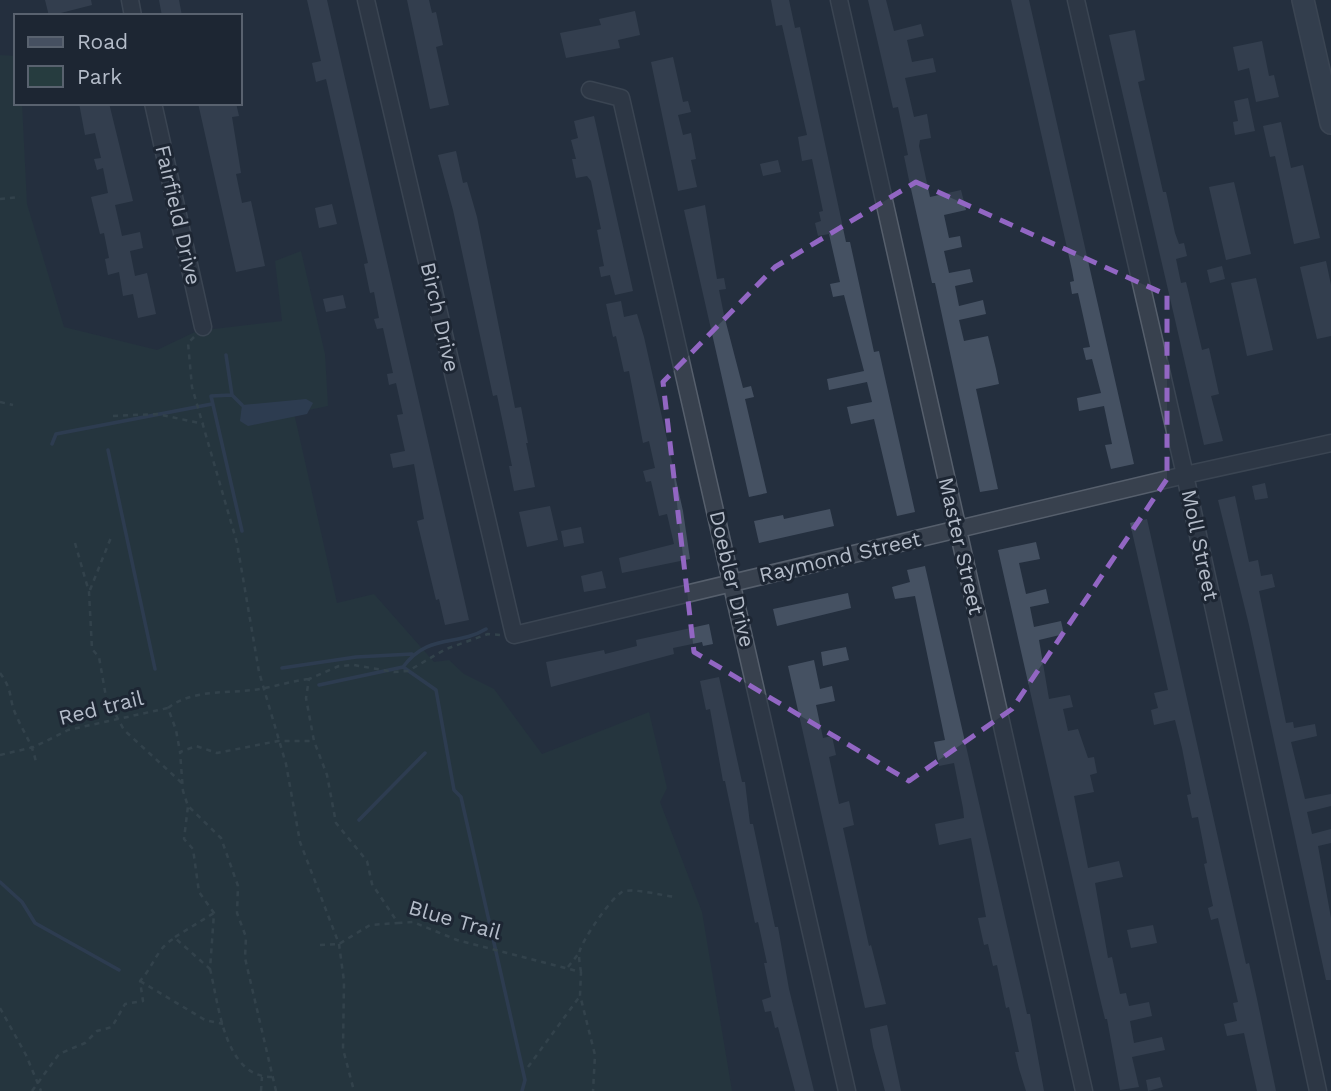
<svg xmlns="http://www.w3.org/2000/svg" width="1331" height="1091" font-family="'Work Sans',sans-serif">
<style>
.green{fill:#263c3f}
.water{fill:#394c67}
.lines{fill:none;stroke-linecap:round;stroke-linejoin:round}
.stream{stroke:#394c67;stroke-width:3.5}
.building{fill:#455162}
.minor-casing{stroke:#565f6c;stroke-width:19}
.secondary-casing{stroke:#565f6c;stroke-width:24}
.path{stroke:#44595c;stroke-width:2.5;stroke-dasharray:5 5;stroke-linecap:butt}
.minor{stroke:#38414e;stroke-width:16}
.secondary{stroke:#465061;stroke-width:21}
.marked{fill:none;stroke:#9266c3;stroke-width:5;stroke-dasharray:14 9;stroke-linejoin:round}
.labels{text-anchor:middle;stroke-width:6;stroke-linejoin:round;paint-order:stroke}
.street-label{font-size:21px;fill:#b4bcc9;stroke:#1d2633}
</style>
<rect width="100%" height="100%" fill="#242f3e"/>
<!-- green -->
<path class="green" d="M 0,55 L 16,56 L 16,103 L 22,103 L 27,204 L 64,327 L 157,350 L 197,331 L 282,321 L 275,261 L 301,251 L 325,354 L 328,406 L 294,413 L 337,603 L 374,594 L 434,662 L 449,660 L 464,674 L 494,689 L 542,754 L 649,712 L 667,788 L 660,802 L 702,912 L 732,1091 L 0,1091 Z"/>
<!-- water -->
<path class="water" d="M 306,399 L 313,403 L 307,414 L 248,426 L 240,421 L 242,405 Z"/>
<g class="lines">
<!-- stream -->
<path class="stream" d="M 226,355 L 232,395 L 211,396 L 242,531
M 232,395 L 242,405
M 52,444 L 56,434 L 212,404
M 108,450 L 155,669
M 403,667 L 436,690 L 454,790 L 461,797 L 525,1080 L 522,1091
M 282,668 L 356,657 L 412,654
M 319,685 L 403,667 C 428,633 456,647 486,629
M 359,820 L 425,753
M 0,882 L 22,902 L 35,923 L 119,970"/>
</g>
<!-- building -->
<path class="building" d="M 45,0 L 91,0 L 92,5 L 49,16 Z
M 159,0 L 179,0 L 182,16 L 162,16 Z
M 307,0 L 327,0 L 469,620 L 445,625 L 439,599 L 436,600 L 417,521 L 424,519 L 414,464 L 393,468 L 390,454 L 405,451 L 397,415 L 403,414 L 396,383 L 389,385 L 387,374 L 393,373 L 383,328 L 377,329 L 374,319 L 379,318 L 374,292 L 370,293 L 364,264 L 368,263 L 326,79 L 316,82 L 312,63 L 321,61 Z
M 407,0 L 429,0 L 432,13 L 436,12 L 443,45 L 436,47 L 449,105 L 430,109 Z
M 771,0 L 789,0 L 795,28 L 800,27 L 846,242 L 850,242 L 874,352 L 879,351 L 915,512 L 897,516 L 874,419 L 851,424 L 847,407 L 872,402 L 867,382 L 829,390 L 827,379 L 864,371 L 844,295 L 833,297 L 830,284 L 840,282 L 829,234 L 818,236 L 815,223 L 821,221 L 819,212 L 823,211 L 812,159 L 802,161 L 798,137 L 807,135 L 782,25 L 776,26 Z
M 868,0 L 886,0 L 894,31 L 921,24 L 924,36 L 907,40 L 912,62 L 933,58 L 936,72 L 905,78 L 914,117 L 927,114 L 931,138 L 920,140 L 919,146 L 930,197 L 961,190 L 966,210 L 944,215 L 949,238 L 960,236 L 962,247 L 944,251 L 949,273 L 970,269 L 973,282 L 955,286 L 959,306 L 983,300 L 986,314 L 959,320 L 964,341 L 988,336 L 996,369 L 999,384 L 976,389 L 998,489 L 980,492 L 935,283 L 932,283 L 909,180 L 904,156 L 908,155 L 898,107 L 893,108 Z
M 1011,0 L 1029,0 L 1134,464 L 1111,469 L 1105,445 L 1112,444 L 1104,406 L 1079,411 L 1077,398 L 1101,393 L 1092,359 L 1086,360 L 1083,348 L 1090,347 L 1078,293 L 1072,294 L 1070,282 L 1074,281 L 1072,270 Z
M 635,11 L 640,35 L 618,40 L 620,48 L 566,58 L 560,33 L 601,25 L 599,19 Z
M 1135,30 L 1145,80 L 1138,82 L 1163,192 L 1166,192 L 1175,233 L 1179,244 L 1184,243 L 1187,256 L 1176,259 L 1181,283 L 1186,282 L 1202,350 L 1209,348 L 1219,394 L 1211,396 L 1223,441 L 1204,445 L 1109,35 Z
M 1262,41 L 1269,76 L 1274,75 L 1279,97 L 1256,102 L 1249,68 L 1238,71 L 1233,47 Z
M 673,57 L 683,102 L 688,101 L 691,112 L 678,115 L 683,135 L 691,133 L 696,159 L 691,160 L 697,187 L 678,191 L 651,62 Z
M 1248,98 L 1255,131 L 1235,135 L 1233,122 L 1238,121 L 1234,101 Z
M 79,103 L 109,103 L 133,201 L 115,205 L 122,236 L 140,232 L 143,248 L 130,251 L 135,276 L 147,273 L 156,314 L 138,318 L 133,294 L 123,296 L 119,272 L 108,275 L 105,259 L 109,258 L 104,233 L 100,234 L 91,197 L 108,193 L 103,168 L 97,170 L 94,159 L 101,158 L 95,133 L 85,135 Z
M 198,103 L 236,103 L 239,116 L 232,117 L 241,173 L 236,174 L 242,203 L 251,201 L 265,266 L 236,272 Z
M 594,116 L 633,291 L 615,295 L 610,275 L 601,277 L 599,267 L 604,266 L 597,230 L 601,229 L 591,181 L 587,176 L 576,178 L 572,159 L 576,159 L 571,140 L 578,138 L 574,121 Z
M 1281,122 L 1291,168 L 1303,165 L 1320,238 L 1294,244 L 1275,156 L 1270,157 L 1263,126 Z
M 456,151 L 463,183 L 467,182 L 477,217 L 515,408 L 521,407 L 528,443 L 526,443 L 535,487 L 514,491 L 509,466 L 512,466 L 497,395 L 493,396 L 453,210 L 438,155 Z
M 778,160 L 781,172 L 763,176 L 760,164 Z
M 1234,182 L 1251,254 L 1226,260 L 1209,187 Z
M 332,204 L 337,224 L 319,228 L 315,208 Z
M 705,205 L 717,279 L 724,278 L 726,289 L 719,290 L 724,315 L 743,388 L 751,386 L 754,397 L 745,399 L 767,493 L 749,497 L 684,210 Z
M 1326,261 L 1331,285 L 1331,336 L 1317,339 L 1300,267 Z
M 1222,266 L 1225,279 L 1210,283 L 1207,270 Z
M 1256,278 L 1273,350 L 1247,356 L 1231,283 Z
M 343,295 L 346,308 L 326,312 L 323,299 Z
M 621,301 L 624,317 L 637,314 L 644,337 L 683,511 L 690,559 L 622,573 L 619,558 L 674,544 L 667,514 L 659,516 L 651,481 L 646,482 L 643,471 L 655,468 L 649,441 L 643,443 L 629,371 L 624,372 L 616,336 L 613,337 L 606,304 Z
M 1265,483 L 1268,498 L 1255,500 L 1252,486 Z
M 1235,496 L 1249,562 L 1258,560 L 1261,576 L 1272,574 L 1275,587 L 1259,591 L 1286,723 L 1293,722 L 1294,728 L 1315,724 L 1317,736 L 1291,742 L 1305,799 L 1331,794 L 1331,806 L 1307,812 L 1312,834 L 1331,829 L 1331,843 L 1318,846 L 1331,918 L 1331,980 L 1326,980 L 1249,625 L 1218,500 Z
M 550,506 L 558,540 L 527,547 L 519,512 Z
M 830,509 L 834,526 L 759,543 L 754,521 L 783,515 L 784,519 Z
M 1147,519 L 1246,964 L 1249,963 L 1257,999 L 1276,1091 L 1257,1091 L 1244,1033 L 1227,1036 L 1224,1024 L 1237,1021 L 1233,1003 L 1238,1002 L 1218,918 L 1211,920 L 1208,908 L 1213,906 L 1204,864 L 1207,863 L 1198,817 L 1192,818 L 1187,795 L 1191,794 L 1182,748 L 1175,720 L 1154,725 L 1151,710 L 1158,708 L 1154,693 L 1168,690 L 1130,523 Z
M 581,527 L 584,543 L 564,547 L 561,531 Z
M 1036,542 L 1040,559 L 1019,563 L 1026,594 L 1046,589 L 1049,603 L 1030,607 L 1034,627 L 1061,621 L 1064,634 L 1039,640 L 1049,699 L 1070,695 L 1073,707 L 1063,709 L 1068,731 L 1078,729 L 1088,758 L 1094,757 L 1097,773 L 1090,775 L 1094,792 L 1074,796 L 1088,868 L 1119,861 L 1123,877 L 1095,883 L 1108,958 L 1112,957 L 1120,994 L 1126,993 L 1129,1006 L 1149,1002 L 1152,1016 L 1130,1021 L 1134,1043 L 1162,1037 L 1165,1050 L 1132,1057 L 1139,1087 L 1120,1090 L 1107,1019 L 1105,1019 L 1097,986 L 998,550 Z
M 925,566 L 1027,1014 L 1030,1014 L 1044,1091 L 1026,1091 L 1019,1069 L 1015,1052 L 1019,1052 L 1009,1007 L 1006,1008 L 997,965 L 993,966 L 988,944 L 984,945 L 978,918 L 986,917 L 971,838 L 939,845 L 935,824 L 964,818 L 963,808 L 954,763 L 939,766 L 934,742 L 945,740 L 915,596 L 895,599 L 892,587 L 910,582 L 907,570 Z
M 602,571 L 606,588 L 584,592 L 581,576 Z
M 848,593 L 851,608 L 777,626 L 773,609 Z
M 709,624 L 713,644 L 703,646 L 702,642 L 673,648 L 674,654 L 551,687 L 546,662 L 604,650 L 605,654 L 637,646 L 636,640 Z
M 846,647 L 849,660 L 823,666 L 821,652 Z
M 814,660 L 820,689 L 832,686 L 835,701 L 816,705 L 823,738 L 832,736 L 836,755 L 829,757 L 839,804 L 849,801 L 854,825 L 843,828 L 869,946 L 871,945 L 886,1004 L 865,1008 L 788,666 Z
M 719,677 L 742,782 L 745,782 L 750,824 L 753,824 L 775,927 L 778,927 L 789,989 L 814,1091 L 795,1091 L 778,1027 L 775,1028 L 771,1011 L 765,1012 L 762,1000 L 771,997 L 764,963 L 767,963 L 758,922 L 755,923 L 725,781 L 723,781 L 710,709 L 706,710 L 700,681 Z
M 1153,925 L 1157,943 L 1131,948 L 1127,930 Z
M 887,1025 L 893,1053 L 901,1091 L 885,1091 L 873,1047 L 870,1029 Z
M 1160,1077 L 1163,1087 L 1148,1091 L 1146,1080 Z"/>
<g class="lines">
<defs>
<path id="minor" d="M 130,0 L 133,16
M 366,0 L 514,635 L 1185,475 L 1331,443
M 839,0 L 1084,1091
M 1076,0 L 1185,475 L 1318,1091
M 590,90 L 621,98 L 847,1091
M 153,103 L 203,327"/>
<path id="secondary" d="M 1303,0 L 1331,123"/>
</defs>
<!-- minor casing -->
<use href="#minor" class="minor-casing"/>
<!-- secondary casing -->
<use href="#secondary" class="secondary-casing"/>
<!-- path -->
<path class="path" d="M 0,199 L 20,197
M 194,337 L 188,343 L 192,387 L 237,543 L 259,672 L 286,764 L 300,842 L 339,944 L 344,981 L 343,1049 L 354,1091
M 0,402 L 13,405
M 113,416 L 157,414 L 204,424
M 75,543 L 89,592 L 92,649 L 99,657 L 106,697 L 124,730 L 183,784
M 90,590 L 112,535
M 500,635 L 488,634 L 446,649 L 408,671 L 394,672 L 354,665 L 339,666 L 309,679 L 306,698 L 314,741 L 327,775 L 336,823 L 367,861 L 372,884 L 398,923 L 413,922 L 457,940 L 581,972 L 580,995 L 595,1055 L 593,1091
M 0,673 C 14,692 8,698 16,715 C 23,732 33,744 36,763
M 168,708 C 195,687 233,695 265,688 C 280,685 293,681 309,679
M 0,755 L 34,747 L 68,730 L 168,708 L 176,730 L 180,752
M 175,937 L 214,913
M 320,945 L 339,944 L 370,925 L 398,923
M 568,967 L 579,953
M 210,969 C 219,1005 224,1078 273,1077
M 581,972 C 580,965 578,957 580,950 C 584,938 610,899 622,892 C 631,887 663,896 676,897
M 140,981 L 205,1020 L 223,1024
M 0,1008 L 26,1055 L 41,1091
M 528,1067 L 580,996
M 32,1091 L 59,1054 L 85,1043 L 97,1031 L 112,1027 L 125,1004 L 143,1001 L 140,981 C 154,966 157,947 175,938 L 210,969 L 214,913 L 199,892 L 193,849 L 184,839 L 188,806
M 261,1091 L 262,1077
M 276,1091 L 245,958 L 246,937 L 237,913 L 238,886 L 221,838 L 188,806 L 183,791 L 180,752 L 196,746 L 217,753 L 278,741 L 314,741"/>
<!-- minor -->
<use href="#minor" class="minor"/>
<!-- secondary -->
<use href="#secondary" class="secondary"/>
</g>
<!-- marked area -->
<path d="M0 0H1331V1091H0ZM 916,182 L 1167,295 L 1167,479 L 1012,709 L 909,781 L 694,652 L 663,382 L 775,267 Z" fill="#242f3e" fill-opacity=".55" fill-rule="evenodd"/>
<path class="marked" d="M 916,182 L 1167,295 L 1167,479 L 1012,709 L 909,781 L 694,652 L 663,382 L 775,267 Z"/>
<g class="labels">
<!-- street labels -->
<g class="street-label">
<text transform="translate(178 215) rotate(77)" y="7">Fairfield Drive</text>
<text transform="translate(440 317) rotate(77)" y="7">Birch Drive</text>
<text transform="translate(1200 545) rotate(78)" y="7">Moll Street</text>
<text transform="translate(961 546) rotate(77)" y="7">Master Street</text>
<text transform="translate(840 557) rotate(-13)" y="7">Raymond Street</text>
<text transform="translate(732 579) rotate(77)" y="7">Doebler Drive</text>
<text transform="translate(101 708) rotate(-14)" y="7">Red trail</text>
<text transform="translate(455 920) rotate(16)" y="7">Blue Trail</text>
</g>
</g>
<!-- legend -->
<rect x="14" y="14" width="228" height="91" fill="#1d2633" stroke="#59626f" stroke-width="2"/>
<rect x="28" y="37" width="35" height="10" fill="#465061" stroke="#59626f" stroke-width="2"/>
<text x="77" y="49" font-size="21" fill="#b4bcc9">Road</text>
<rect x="28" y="66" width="35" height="21" fill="#263c3f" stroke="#59626f" stroke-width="2"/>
<text x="77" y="84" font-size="21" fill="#b4bcc9">Park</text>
</svg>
